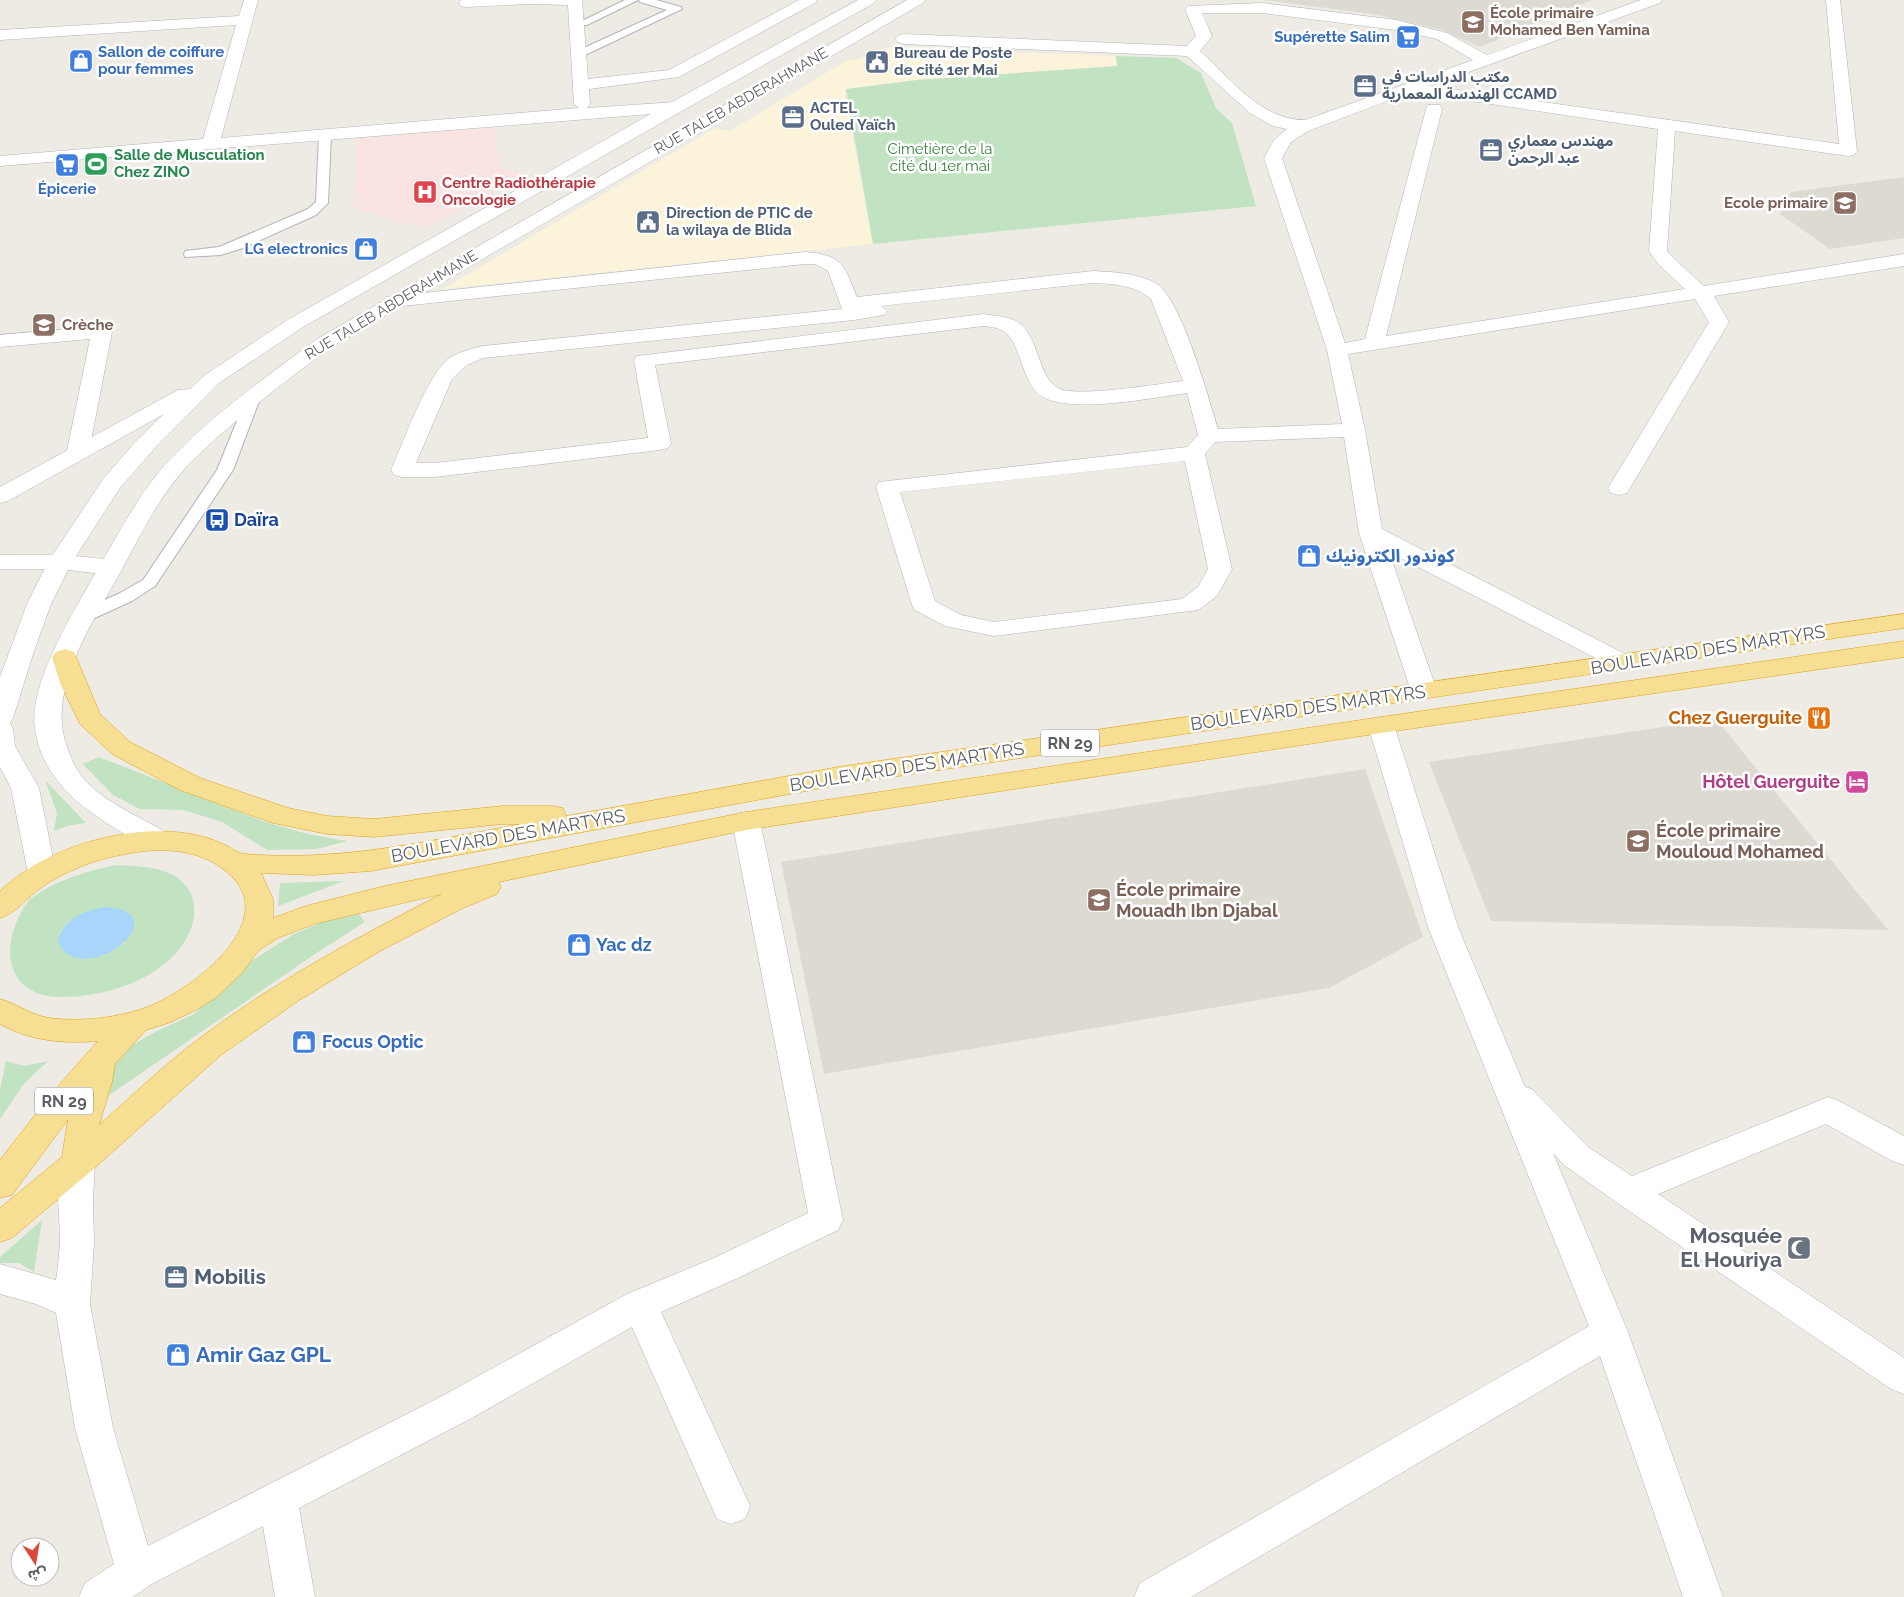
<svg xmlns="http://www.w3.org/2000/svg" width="1904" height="1597" font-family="Raleway,'Noto Sans Arabic',sans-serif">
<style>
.commercial{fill:#fbf4db}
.education{fill:#dddad2}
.medical{fill:#f9e4e1}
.green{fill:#c2e3c2;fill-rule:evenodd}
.water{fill:#a8d5f9}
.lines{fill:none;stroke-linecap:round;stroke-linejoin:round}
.lane-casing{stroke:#b1b4b8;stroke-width:2}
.street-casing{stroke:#b1b4b8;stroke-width:1}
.secondary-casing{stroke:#b3b6bb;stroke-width:1}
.highway-casing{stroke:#e3a30f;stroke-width:1}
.lane{fill:#fff;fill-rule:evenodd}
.street{fill:#fff;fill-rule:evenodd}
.secondary{fill:#fff;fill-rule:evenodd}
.highway{fill:#f6de93;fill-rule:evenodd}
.labels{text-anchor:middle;stroke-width:5;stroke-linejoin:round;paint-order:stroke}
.far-education-label{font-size:15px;font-weight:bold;fill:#785e54;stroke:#fff;text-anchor:start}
.far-shop-label{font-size:15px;font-weight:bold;fill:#366cbe;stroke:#fff;text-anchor:end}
.far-service-label{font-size:15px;font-weight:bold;fill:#4e5e75;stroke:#fff;text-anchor:start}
.far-street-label{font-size:15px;fill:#5c5f64;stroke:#fff}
.far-park-label{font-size:15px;fill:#3b833f;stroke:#fff}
.far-leisure-label{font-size:15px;font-weight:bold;fill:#27864d;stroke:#fff;text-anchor:start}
.far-health-label{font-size:15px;font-weight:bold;fill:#be3a42;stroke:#fff;text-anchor:start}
.shield{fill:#fff;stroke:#8d8f92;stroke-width:1}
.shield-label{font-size:16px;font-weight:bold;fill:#5c5f64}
.transit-label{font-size:18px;font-weight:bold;fill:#164399;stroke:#fff;text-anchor:start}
.shop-label{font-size:18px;font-weight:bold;fill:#366cbe;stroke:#fff;text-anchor:start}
.street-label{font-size:18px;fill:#5c5f64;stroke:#fff}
.food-label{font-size:18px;font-weight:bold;fill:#c56008;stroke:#fff;text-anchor:end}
.hotel-label{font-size:18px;font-weight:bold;fill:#b23c85;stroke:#fff;text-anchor:end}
.education-label{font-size:18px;font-weight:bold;fill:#785e54;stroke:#fff;text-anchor:start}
.near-worship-label{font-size:21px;font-weight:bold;fill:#5b616d;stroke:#fff;text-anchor:end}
.near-service-label{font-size:21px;font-weight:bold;fill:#4e5e75;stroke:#fff;text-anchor:start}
.near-shop-label{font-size:21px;font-weight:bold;fill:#366cbe;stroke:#fff;text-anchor:start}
</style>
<rect width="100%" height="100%" fill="#edebe4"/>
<!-- commercial -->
<path class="commercial" d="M 891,47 L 951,48 L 951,50 L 1116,56 L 1118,66 L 917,80 L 846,89 L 845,94 L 873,244 L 443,289 L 715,128 L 730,131 L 849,59 L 854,60 L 877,52 L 876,50 Z"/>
<!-- education -->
<path class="education" d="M 1264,0 L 1592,0 L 1480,47 L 1442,30 L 1372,14 Z
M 1904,177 L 1904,238 L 1830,249 L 1780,214 L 1791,192 Z
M 1716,719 L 1888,930 L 1491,921 L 1429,762 Z
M 1365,769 L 1423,937 L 1329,988 L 824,1074 L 781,862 Z"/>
<!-- medical -->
<path class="medical" d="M 494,127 L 499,167 L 529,175 L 423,228 L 353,208 L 357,138 Z"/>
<!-- green -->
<path class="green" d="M 1116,56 L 1176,58 L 1201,73 L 1216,108 L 1232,123 L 1256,206 L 873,244 L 846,89 L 917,80 L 1117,66 Z
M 99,757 L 265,822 L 308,834 L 347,841 L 317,849 L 267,850 L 222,822 L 183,810 L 140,809 L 113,795 L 83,764 Z
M 45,780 L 86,823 L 67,826 L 54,831 L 57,813 Z
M 116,865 C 135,866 154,866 171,874 C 205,891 198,931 175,954 C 147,984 101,997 61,997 C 0,996 0,939 29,900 C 55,880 84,872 116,865 ZM 71,920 L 125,943 L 102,956 L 59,935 L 63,928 Z
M 344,881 L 278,906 L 280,883 Z
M 345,912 L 358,913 L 365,922 L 318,952 L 99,1102 L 110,1058 L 153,1033 L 194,1014 L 253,960 L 294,934 Z
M 6,1061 L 24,1066 L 48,1061 L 23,1085 L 0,1119 L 0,1090 Z
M 42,1220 L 34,1272 L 19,1263 L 0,1263 L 0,1257 Z"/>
<!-- water -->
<path class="water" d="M 105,907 C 183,912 84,992 58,943 C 61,919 84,911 105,907 Z"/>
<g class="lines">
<defs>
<path id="lane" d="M 625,0 L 638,0 L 587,25 L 579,25 L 578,23 Z
M 639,0 L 656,0 L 681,7 L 682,9 L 583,56 L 575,56 L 574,54 L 575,52 L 667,10 L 640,2 Z
M 325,132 L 331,135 L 328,203 L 316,215 L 243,248 L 221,255 L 185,257 L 184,254 L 185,251 L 219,247 L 308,209 L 316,202 L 319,135 Z
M 254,392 L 259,393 L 261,396 L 233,470 L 155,586 L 132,601 L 88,621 L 76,621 L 74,617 L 76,613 L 120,593 L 143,580 L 217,470 L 247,396 L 249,393 Z"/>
<path id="street" d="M 244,0 L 258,0 L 221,138 L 579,108 L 574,104 L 568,5 L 529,4 L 466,7 L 461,6 L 459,3 L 461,0 L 582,0 L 588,79 L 669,70 L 799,0 L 817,0 L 815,3 L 679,77 L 589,89 L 590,104 L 587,108 L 676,102 L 682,103 L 684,107 L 682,111 L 676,112 L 0,166 L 0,156 L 203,139 L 236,25 L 0,40 L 0,30 L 239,16 Z
M 1641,0 L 1662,0 L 1660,3 L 1430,86 L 1839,144 L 1826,0 L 1840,0 L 1857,151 L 1854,155 L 1848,156 L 1675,131 L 1667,251 L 1681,265 L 1704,286 L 1904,254 L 1904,266 L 1714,296 L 1729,322 L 1630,488 L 1627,493 L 1619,495 L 1611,493 L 1608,488 L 1709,322 L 1695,299 L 1348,354 L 1365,430 L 1382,529 L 1633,658 L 1637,663 L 1633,668 L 1624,671 L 1615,668 L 1389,552 L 1437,691 L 1433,697 L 1424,699 L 1415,697 L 1411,691 L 1359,533 L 1344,437 L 1215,442 L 1205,454 L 1232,569 L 1217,596 L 1198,610 L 994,636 L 945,626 L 915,610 L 912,605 L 876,487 L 879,482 L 1187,447 L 1198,435 L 1187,393 C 1150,398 1077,413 1045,398 C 1019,386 1023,337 999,329 C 995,327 989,327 984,326 L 655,365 L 671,443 L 668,448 L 660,450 L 435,477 L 402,477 L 394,475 L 391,470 C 403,443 426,378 447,360 C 457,352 471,349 483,346 L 842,309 L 828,271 L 815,264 L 805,264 L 393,307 L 386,305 L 383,301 L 386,297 L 805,252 C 843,255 844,265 857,297 L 1093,271 C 1114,272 1138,273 1157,284 C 1181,299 1209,399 1218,429 L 1342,424 L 1327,350 L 1264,158 L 1274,140 L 1287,129 L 1273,126 L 1250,113 L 1187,56 L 903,44 L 898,42 L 895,39 L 898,36 L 903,34 L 1187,46 L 1196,36 L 1185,9 L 1188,6 L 1263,3 L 1396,20 L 1447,33 L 1487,55 ZM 1202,13 L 1263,13 L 1396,30 L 1437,39 L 1473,60 L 1305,120 C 1261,120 1230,78 1200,51 L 1212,36 ZM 1411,92 L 1658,129 L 1649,251 L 1659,265 L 1685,289 L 1386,336 L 1442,109 L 1440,105 L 1428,105 L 1426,109 L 1365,339 L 1345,343 L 1282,158 L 1291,142 L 1308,131 ZM 1093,283 C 1115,284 1134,285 1151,299 L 1183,381 C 1158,384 1080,397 1060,389 C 1036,379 1041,333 1014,320 C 1005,316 994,316 984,314 L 637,356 L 634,360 L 648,438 L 435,463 L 416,463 L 452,379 L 467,365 L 483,358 L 854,320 L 884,315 L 887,311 L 881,306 ZM 1185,461 L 1208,569 L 1198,587 L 1182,599 L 994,622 L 961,615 L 935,601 L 900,492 Z
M 102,326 L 109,328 L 112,332 L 89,451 L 86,456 L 78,458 L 70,456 L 67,451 L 90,339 L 0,347 L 0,335 Z
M 0,555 C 40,555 81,553 119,563 L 123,568 L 119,573 L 111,575 L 60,569 L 0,569 Z
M 1381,717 L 1390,719 L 1394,725 L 1458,927 L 1525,1087 L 1532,1089 L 1588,1147 L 1632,1176 L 1828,1097 L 1839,1101 L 1904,1136 L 1904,1165 L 1892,1161 L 1826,1124 L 1658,1194 L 1904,1358 L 1904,1394 L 1891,1389 L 1616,1202 L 1564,1165 L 1553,1153 L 1628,1332 L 1723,1597 L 1683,1597 L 1600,1356 L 1191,1597 L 1134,1597 L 1140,1583 L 1589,1326 L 1428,927 L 1368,725 L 1372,719 Z
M 746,812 L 756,814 L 760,821 L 843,1220 L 838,1230 L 738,1278 L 661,1312 L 750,1506 L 745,1519 L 731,1524 L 717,1519 L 632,1327 L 470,1419 L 299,1508 L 315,1597 L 275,1597 L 263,1526 L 150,1585 L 133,1597 L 79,1597 L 85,1583 L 114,1564 L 75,1428 L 56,1313 L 36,1304 L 0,1294 L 0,1264 L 56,1280 C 58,1268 59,1255 60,1242 C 60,1214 53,1179 66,1154 L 78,1150 L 90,1154 L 95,1163 L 93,1199 L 94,1243 L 90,1304 L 113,1428 L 148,1546 L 444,1395 L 627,1294 L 714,1258 L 808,1213 L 732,821 L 736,814 Z"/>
<path id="secondary" d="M 858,0 L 876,0 L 874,3 L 682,111 L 303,327 L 219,383 L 154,449 L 120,488 L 72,562 L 51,604 L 34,651 L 13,718 L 10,723 L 13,729 L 15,746 L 39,788 L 56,873 L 52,880 L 42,883 L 32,880 L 28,873 L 11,788 L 0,767 L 0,677 L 27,604 L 48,562 L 103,479 L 138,439 L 164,414 L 8,501 L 0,503 L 0,487 L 178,390 L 190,389 L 205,375 L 289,319 L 670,103 Z
M 907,0 L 925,0 L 923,3 L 331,347 C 283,384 234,419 191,462 C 160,494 141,534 120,573 C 97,614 67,660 62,707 C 60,728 65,744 73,762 C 85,789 117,806 142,819 C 152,825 165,829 172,840 L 168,847 L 158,849 L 148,847 C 99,820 44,790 35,729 C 28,684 74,611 96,572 C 120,531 142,487 176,453 C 219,410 269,375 317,339 Z"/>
<path id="highway" d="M 1904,614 L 1904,628 L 844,784 L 371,871 L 314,875 L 261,873 L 273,899 L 273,918 L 306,906 L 385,886 L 746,812 L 1381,717 L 1904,641 L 1904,657 L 1381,733 L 746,830 L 499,882 L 501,887 L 497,894 L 463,908 L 380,951 L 298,1001 L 221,1055 L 90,1172 L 12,1238 L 0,1242 L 0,1208 L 62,1157 L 68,1119 L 12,1195 L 0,1198 L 0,1160 L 53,1092 L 98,1041 C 64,1044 30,1041 0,1024 L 0,999 C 17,1004 31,1015 49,1018 C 82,1022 119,1018 150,1006 C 200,985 295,910 214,863 C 188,848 155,848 126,854 C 96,859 67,870 42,887 C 27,897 17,913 0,918 L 0,891 C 45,847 129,823 191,834 C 201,836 213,839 223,844 C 229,846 234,851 240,853 C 250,856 302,856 316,855 C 385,852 453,836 522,824 L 503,824 L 374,837 L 327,834 L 273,823 L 180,790 L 112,754 L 80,724 L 60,683 L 52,657 L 56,652 L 65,649 L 74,652 L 100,714 L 130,742 L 200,778 L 288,808 L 327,816 L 374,819 L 503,806 L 553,806 L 563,808 L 566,816 L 844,766 ZM 442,894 C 358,937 276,981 200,1038 C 165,1064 132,1096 99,1125 L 112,1082 L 115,1064 L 146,1030 L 171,1022 L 196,1010 L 217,997 L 241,974 L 259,950 L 278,938 L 314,924 Z"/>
</defs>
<!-- lane casing -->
<use href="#lane" class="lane-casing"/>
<!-- street casing -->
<use href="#street" class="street-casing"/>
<!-- secondary casing -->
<use href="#secondary" class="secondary-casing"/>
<!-- highway casing -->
<use href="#highway" class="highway-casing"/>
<!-- lane -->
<use href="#lane" class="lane"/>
<!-- street -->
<use href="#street" class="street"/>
<!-- secondary -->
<use href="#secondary" class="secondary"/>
<!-- highway -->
<use href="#highway" class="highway"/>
</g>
<!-- icons -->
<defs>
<symbol id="school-square" viewBox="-11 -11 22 22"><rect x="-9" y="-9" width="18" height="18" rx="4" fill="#8d6e63" stroke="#fff"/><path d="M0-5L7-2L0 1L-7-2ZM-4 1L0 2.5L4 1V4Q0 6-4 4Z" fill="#fff"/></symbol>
<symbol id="supermarket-square" viewBox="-11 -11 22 22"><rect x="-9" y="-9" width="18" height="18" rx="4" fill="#3f7fe0" stroke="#fff"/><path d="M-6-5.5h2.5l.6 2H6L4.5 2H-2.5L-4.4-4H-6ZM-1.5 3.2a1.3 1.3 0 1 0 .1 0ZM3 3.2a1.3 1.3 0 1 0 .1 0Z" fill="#fff"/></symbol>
<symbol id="shop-square" viewBox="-11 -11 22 22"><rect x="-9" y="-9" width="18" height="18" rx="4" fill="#3f7fe0" stroke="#fff"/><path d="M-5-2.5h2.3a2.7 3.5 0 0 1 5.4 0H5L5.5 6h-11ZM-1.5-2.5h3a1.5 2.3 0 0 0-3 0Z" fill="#fff"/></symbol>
<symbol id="civic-square" viewBox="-11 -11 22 22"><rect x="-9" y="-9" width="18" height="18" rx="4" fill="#5c6f8a" stroke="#fff"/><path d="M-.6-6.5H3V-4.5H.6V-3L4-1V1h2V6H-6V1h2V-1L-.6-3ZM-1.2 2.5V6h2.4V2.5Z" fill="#fff"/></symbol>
<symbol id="office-square" viewBox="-11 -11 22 22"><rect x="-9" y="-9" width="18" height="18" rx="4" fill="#5c6f8a" stroke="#fff"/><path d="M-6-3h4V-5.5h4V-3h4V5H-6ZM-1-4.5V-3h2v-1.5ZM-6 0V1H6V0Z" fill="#fff"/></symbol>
<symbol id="stadium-square" viewBox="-11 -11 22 22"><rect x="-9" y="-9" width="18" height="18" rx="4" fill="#2e9e5b" stroke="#fff"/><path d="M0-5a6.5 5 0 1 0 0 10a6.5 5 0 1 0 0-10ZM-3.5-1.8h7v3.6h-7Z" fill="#fff"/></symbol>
<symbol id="hospital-square" viewBox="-11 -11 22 22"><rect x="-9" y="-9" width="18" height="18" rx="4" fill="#e0444e" stroke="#fff"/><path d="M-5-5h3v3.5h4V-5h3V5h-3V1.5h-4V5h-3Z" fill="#fff"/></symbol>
<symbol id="bus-square" viewBox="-11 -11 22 22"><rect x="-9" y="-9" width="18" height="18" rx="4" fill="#1a4fb4" stroke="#fff"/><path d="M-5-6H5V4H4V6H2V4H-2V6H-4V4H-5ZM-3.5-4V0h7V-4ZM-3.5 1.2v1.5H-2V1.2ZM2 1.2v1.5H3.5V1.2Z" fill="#fff"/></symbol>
<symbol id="restaurant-square" viewBox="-11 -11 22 22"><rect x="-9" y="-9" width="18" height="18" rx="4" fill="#e8710a" stroke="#fff"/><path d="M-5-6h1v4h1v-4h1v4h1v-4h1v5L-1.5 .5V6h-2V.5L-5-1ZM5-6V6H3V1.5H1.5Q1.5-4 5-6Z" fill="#fff"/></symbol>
<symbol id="hotel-square" viewBox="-11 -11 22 22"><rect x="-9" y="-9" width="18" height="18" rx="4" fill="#d1479c" stroke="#fff"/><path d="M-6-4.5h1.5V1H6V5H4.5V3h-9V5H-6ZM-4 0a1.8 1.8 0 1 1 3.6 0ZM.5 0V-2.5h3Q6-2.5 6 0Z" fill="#fff"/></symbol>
<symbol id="mosque-square" viewBox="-11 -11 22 22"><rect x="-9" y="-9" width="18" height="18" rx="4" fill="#6b7280" stroke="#fff"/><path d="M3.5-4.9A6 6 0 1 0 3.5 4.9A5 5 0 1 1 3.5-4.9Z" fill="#fff"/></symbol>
</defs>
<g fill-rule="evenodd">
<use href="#school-square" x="1459" y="8" width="28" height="28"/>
<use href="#supermarket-square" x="1394" y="23" width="28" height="28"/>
<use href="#shop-square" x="67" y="47" width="28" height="28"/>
<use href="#civic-square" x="863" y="48" width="28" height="28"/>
<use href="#office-square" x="1351" y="72" width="28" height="28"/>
<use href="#office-square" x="779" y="103" width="28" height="28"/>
<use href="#office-square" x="1477" y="136" width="28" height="28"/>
<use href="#stadium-square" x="82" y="150" width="28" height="28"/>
<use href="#supermarket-square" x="53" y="151" width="28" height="28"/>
<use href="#hospital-square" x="411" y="178" width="28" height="28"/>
<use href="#school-square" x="1831" y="189" width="28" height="28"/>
<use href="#civic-square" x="634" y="208" width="28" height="28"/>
<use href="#shop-square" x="352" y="235" width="28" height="28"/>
<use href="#school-square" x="30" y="311" width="28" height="28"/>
<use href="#bus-square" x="203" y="506" width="28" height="28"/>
<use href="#shop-square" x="1295" y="542" width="28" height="28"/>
<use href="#restaurant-square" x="1805" y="704" width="28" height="28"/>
<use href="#hotel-square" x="1843" y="768" width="28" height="28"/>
<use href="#school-square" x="1624" y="827" width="28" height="28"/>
<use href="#school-square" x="1085" y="886" width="28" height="28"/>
<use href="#shop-square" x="565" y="931" width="28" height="28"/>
<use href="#shop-square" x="290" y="1028" width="28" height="28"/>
<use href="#mosque-square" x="1785" y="1234" width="28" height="28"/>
<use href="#office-square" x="162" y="1263" width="28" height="28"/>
<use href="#shop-square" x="164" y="1341" width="28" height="28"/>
</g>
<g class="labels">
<!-- far-education labels -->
<g class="far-education-label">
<text x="1490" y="18">École primaire<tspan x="1490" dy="17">Mohamed Ben Yamina</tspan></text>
<text x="1828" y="208" text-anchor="end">Ecole primaire</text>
<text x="62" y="330">Crèche</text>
</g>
<!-- far-shop labels -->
<g class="far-shop-label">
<text x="1390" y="42">Supérette Salim</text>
<text x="98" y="57" text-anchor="start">Sallon de coiffure<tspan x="98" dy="17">pour femmes</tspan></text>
<text x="67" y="194" text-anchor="middle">Épicerie</text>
<text x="348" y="254">LG electronics</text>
</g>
<!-- far-service labels -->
<g class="far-service-label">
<text x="894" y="58">Bureau de Poste<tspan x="894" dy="17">de cité 1er Mai</tspan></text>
<text x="1382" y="82">مكتب الدراسات في<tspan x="1382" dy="17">الهندسة المعمارية CCAMD</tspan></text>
<text x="810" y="113">ACTEL<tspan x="810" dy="17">Ouled Yaïch</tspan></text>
<text x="1508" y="146">مهندس معماري<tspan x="1508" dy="17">عبد الرحمن</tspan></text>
<text x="666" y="218">Direction de PTIC de<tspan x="666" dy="17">la wilaya de Blida</tspan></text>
</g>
<!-- far-street labels -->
<g class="far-street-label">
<text transform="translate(741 101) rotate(-30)" y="5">RUE TALEB ABDERAHMANE</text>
<text transform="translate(391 305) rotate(-31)" y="5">RUE TALEB ABDERAHMANE</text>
</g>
<!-- far-park labels -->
<g class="far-park-label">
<text x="940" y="154">Cimetière de la<tspan x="940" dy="17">cité du 1er mai</tspan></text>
</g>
<!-- far-leisure labels -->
<g class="far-leisure-label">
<text x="114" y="160">Salle de Musculation<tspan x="114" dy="17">Chez ZINO</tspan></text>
</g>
<!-- far-health labels -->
<g class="far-health-label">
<text x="442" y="188">Centre Radiothérapie<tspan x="442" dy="17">Oncologie</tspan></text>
</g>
<!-- shield labels -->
<g class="shield">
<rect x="1041" y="729.5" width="58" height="27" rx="4"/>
<rect x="35" y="1087.5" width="58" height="27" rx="4"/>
</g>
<g class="shield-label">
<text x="1070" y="749">RN 29</text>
<text x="64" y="1107">RN 29</text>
</g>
<!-- transit labels -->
<g class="transit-label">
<text x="234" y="526">Daïra</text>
</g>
<!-- shop labels -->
<g class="shop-label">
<text x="1326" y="562">كوندور الكترونيك</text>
<text x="596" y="951">Yac dz</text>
<text x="322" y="1048">Focus Optic</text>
</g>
<!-- street labels -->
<g class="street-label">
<text transform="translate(1708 650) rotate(-9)" y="6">BOULEVARD DES MARTYRS</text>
<text transform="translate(1308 708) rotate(-8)" y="6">BOULEVARD DES MARTYRS</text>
<text transform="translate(907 767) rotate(-9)" y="6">BOULEVARD DES MARTYRS</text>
<text transform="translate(508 836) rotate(-10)" y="6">BOULEVARD DES MARTYRS</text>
</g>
<!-- food labels -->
<g class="food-label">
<text x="1802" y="724">Chez Guerguite</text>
</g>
<!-- hotel labels -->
<g class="hotel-label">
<text x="1840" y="788">Hôtel Guerguite</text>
</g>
<!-- education labels -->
<g class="education-label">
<text x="1656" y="837">École primaire<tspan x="1656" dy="21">Mouloud Mohamed</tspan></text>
<text x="1116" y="896">École primaire<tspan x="1116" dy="21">Mouadh Ibn Djabal</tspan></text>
</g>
<!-- near-worship labels -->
<g class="near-worship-label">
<text x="1782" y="1243">Mosquée<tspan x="1782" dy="24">El Houriya</tspan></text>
</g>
<!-- near-service labels -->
<g class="near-service-label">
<text x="194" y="1284">Mobilis</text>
</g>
<!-- near-shop labels -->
<g class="near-shop-label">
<text x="196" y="1362">Amir Gaz GPL</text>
</g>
</g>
<!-- north arrow -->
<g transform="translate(35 1562) rotate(168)"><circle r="24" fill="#ffffff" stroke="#bebfc1"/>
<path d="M0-4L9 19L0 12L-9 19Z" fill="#de483a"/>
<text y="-8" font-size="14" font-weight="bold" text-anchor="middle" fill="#5c5f64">ش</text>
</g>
</svg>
